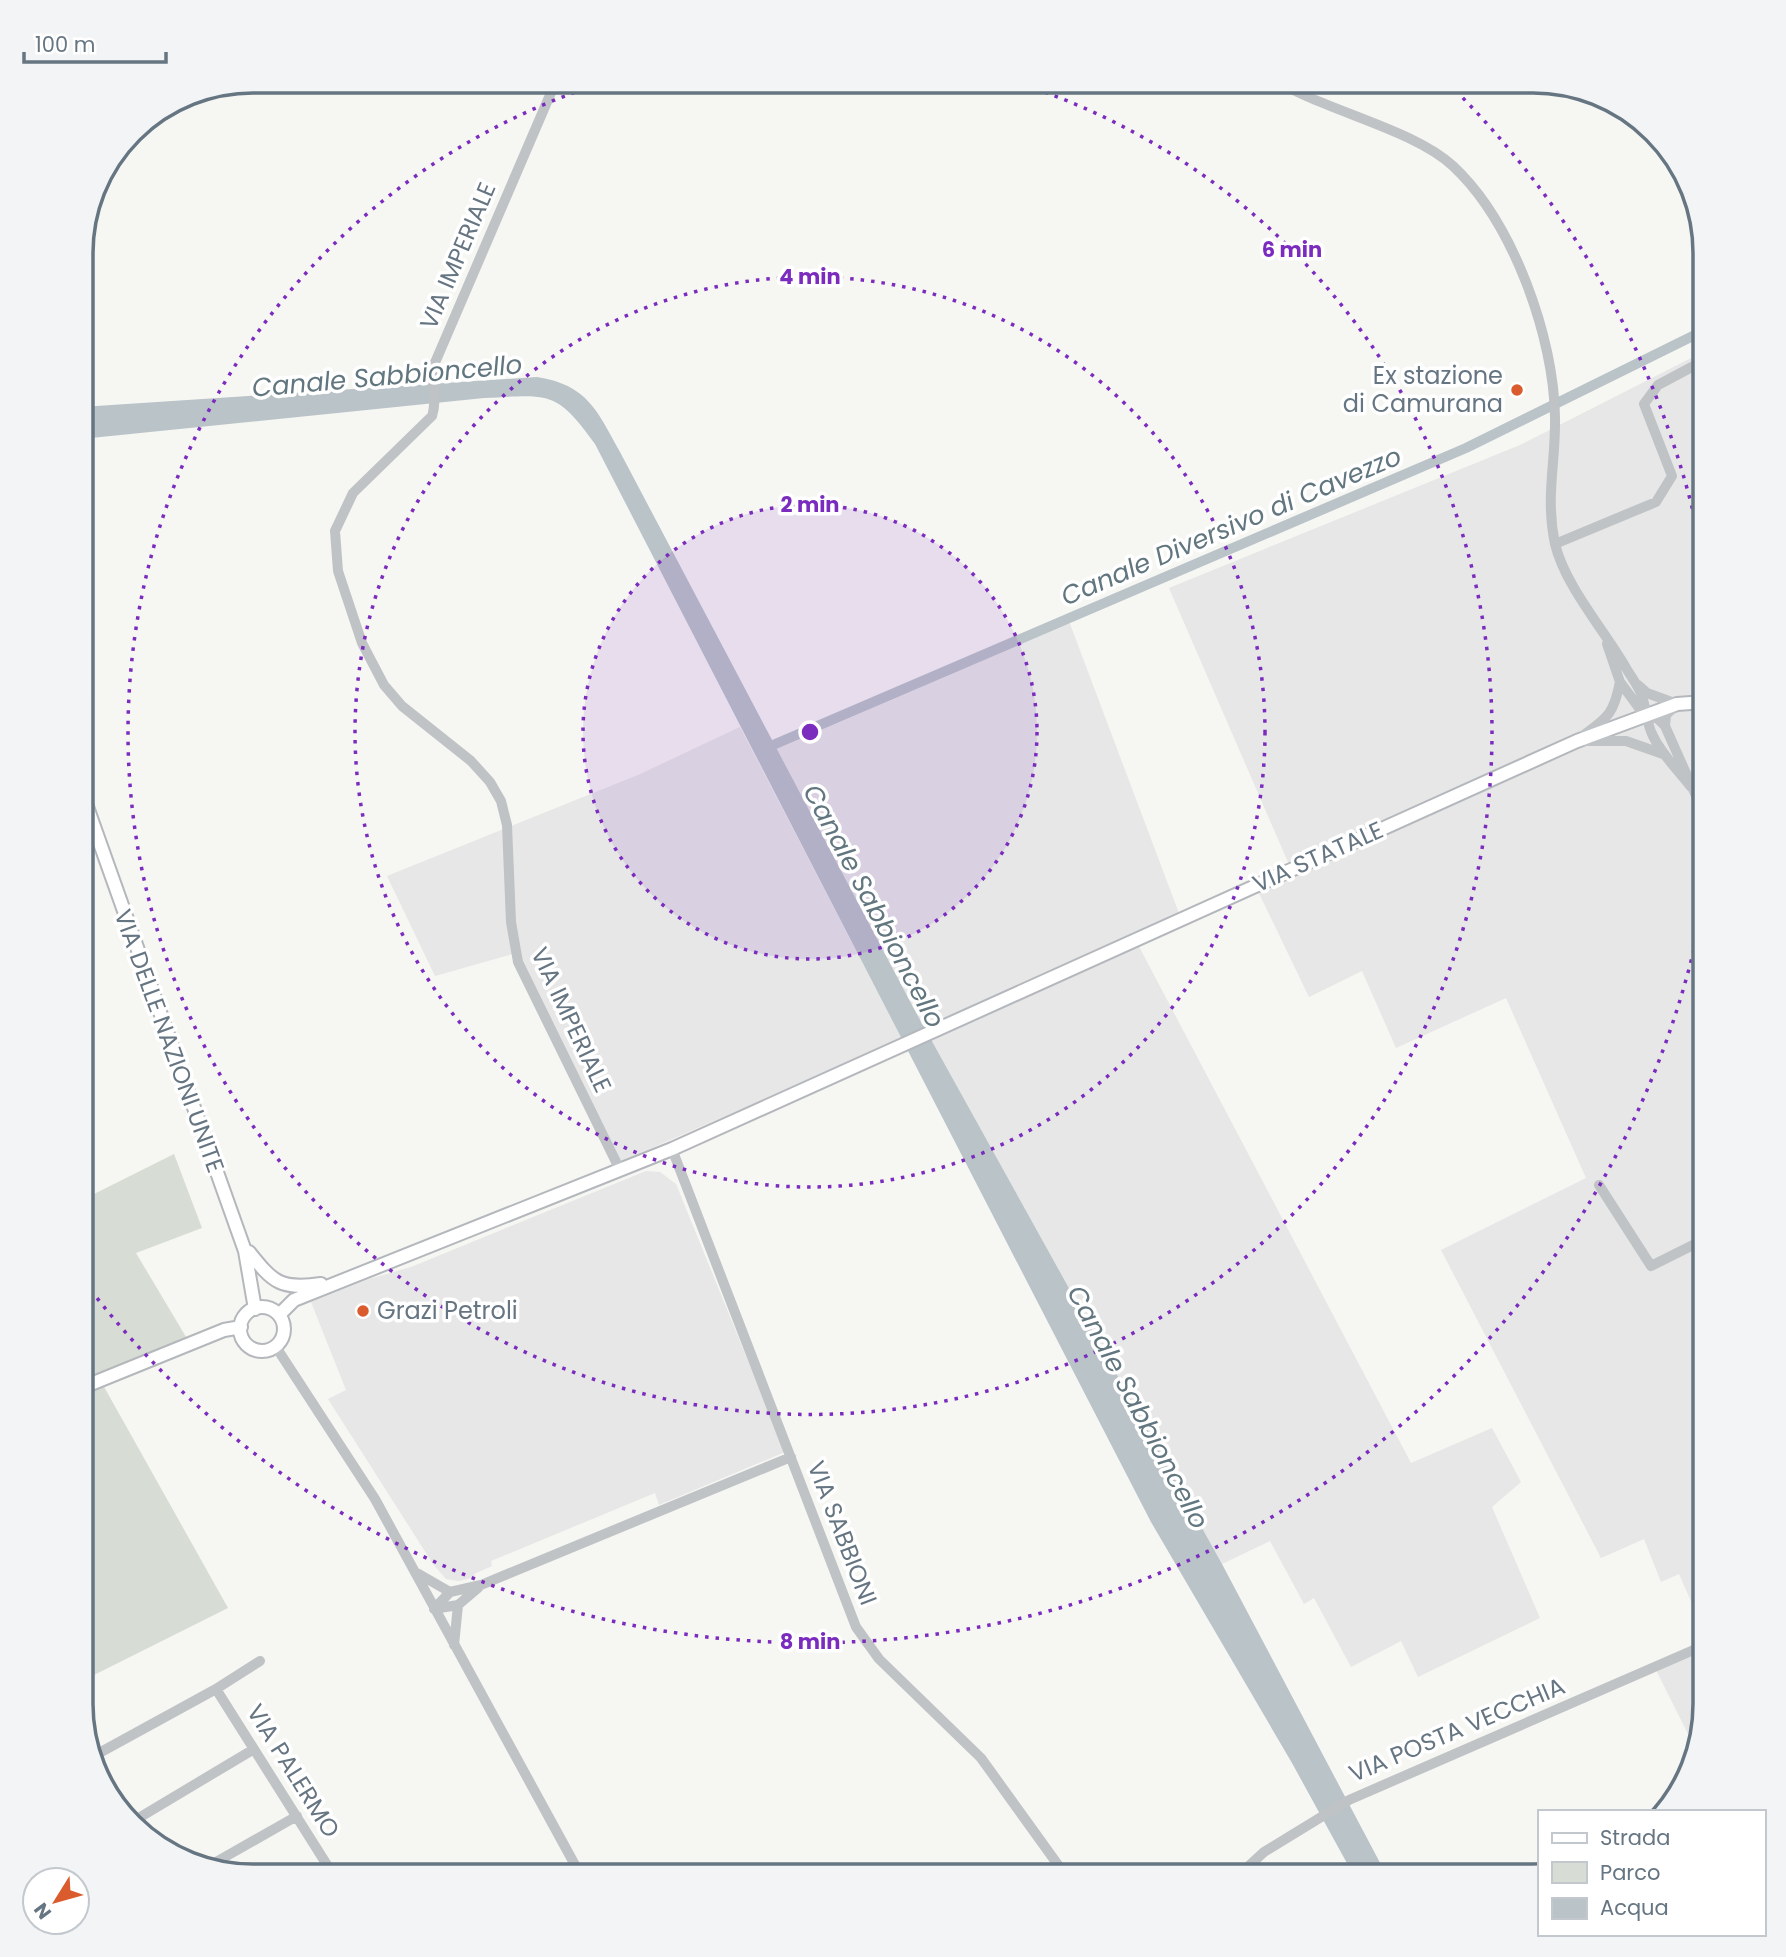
<svg xmlns="http://www.w3.org/2000/svg" width="1786" height="1957" font-family="Poppins,sans-serif">
<style>
.built{fill:#e6e7e6}
.green{fill:#d7dcd4}
.water{fill:#b9c3c8}
.lines{fill:none;stroke-linecap:round;stroke-linejoin:round}
.canal{stroke:#b9c3c8;stroke-width:10}
.major-casing{stroke:#b4b8bc;stroke-width:16}
.minor{stroke:#bfc3c6;stroke-width:10}
.major{stroke:#fff;stroke-width:12}
.ring{fill:none;stroke:#7b2cbf;stroke-width:3.5;stroke-dasharray:3.5 7}
.poi-dot{fill:#da5c2e;stroke:#fff;stroke-width:2.5}
.labels{text-anchor:middle;stroke-width:7;stroke-linejoin:round;paint-order:stroke}
.street-label{font-size:24px;fill:#667582;stroke:#fff}
.poi-label{font-size:24px;fill:#667582;stroke:#fff;text-anchor:end}
.water-label{font-size:26px;font-style:italic;fill:#62767f;stroke:#fff}
.rim{fill:none;stroke:#667582;stroke-width:3.5}
.centre{fill:#7b2cbf;stroke:#fff;stroke-width:3.5}
.ring-label{font-size:21px;text-anchor:middle;font-weight:bold;fill:#7b2cbf;stroke:#fff;stroke-width:7;stroke-linejoin:round;paint-order:stroke}
</style>
<rect width="100%" height="100%" fill="#f6f6f3"/>
<!-- built -->
<path class="built" d="M 1705,351 L 1705,1633 L 1679,1574 L 1661,1582 L 1644,1539 L 1601,1558 L 1441,1250 L 1586,1178 L 1506,998 L 1396,1048 L 1362,971 L 1309,997 L 1256,887 L 1291,869 L 1169,588 L 1520,445 Z
M 1067,616 L 1180,916 L 1135,939 L 1411,1463 L 1492,1428 L 1521,1482 L 1492,1507 L 1540,1618 L 1418,1677 L 1401,1641 L 1351,1667 L 1314,1598 L 1304,1604 L 1270,1541 L 1222,1564 L 913,1007 L 775,747 Z
M 740,727 L 902,1039 L 615,1164 L 516,953 L 435,976 L 387,876 L 638,775 Z
M 646,1171 L 660,1172 L 676,1184 L 785,1452 L 659,1505 L 655,1493 L 491,1561 L 492,1566 L 474,1574 L 475,1577 L 459,1581 L 446,1579 L 433,1564 L 328,1399 L 346,1390 L 311,1302 L 369,1279 L 411,1267 Z
M 1705,1649 L 1705,1705 L 1695,1748 L 1656,1670 Z"/>
<!-- green -->
<path class="green" d="M 174,1154 L 202,1228 L 136,1253 L 192,1347 L 103,1385 L 228,1608 L 84,1680 L 81,1672 L 81,1172 L 94,1194 Z"/>
<!-- water -->
<path class="water" d="M 537,377 C 588,385 597,411 620,452 L 913,1007 L 1222,1564 L 1387,1876 L 1354,1876 L 1292,1763 L 1151,1522 L 595,444 C 556,389 548,395 484,398 L 81,439 L 81,407 Z"/>
<g class="lines">
<!-- canal -->
<path class="canal" d="M 766,748 L 1466,448 L 1705,330"/>
<defs>
<path id="major" d="M 81,790 L 245,1251 L 255,1309
M 249,1252 C 273,1282 280,1290 321,1284
M240 1329a22 22 0 1 1 44 0a22 22 0 1 1-44 0Z
M 279,1315 L 294,1300 L 672,1149 L 1577,741 L 1677,704 L 1705,702
M 81,1388 L 224,1330 L 241,1327"/>
</defs>
<!-- major casing -->
<use href="#major" class="major-casing"/>
<!-- minor -->
<path class="minor" d="M 556,81 L 434,365 C 430,383 438,399 432,416 L 353,493 L 335,531 L 338,571 L 362,643 L 384,685 L 402,706 L 471,761 L 490,782 L 501,801 L 507,825 L 511,922 L 518,962 L 620,1170
M 1277,81 C 1326,111 1413,129 1453,166 C 1513,222 1554,337 1555,417 C 1556,463 1545,496 1555,544 C 1565,586 1605,631 1626,668 C 1632,678 1641,689 1643,700 C 1647,713 1647,725 1653,736 C 1662,755 1678,770 1691,787
M 1555,544 L 1656,502 L 1672,476 L 1644,404 L 1658,385 L 1705,360
M 1607,644 L 1620,682 L 1645,716
M 1638,685 L 1647,693 L 1677,704 L 1666,715 L 1665,726
M 1646,717 L 1657,718 L 1665,726 L 1705,816
M 1585,734 C 1609,717 1614,712 1620,682
M 1585,741 L 1626,741 L 1663,754
M 672,1149 L 856,1627 L 879,1659 L 981,1758 L 1066,1876
M 1599,1185 L 1651,1266 L 1705,1239
M 276,1347 L 375,1499 L 581,1876
M 417,1573 L 450,1592
M 434,1609 L 450,1592 L 481,1585 L 791,1457
M 434,1609 L 458,1605 L 478,1588
M 454,1645 L 458,1605
M 216,1689 L 334,1876
M 90,1758 L 216,1689 L 260,1661
M 132,1822 L 254,1749
M 209,1866 L 297,1816
M 1238,1876 L 1264,1852 L 1349,1800 L 1705,1645"/>
<!-- major -->
<use href="#major" class="major"/>
</g>
<!-- distance rings -->
<circle cx="810" cy="732" r="227" fill="#7b2cbf" fill-opacity=".12"/>
<g class="ring">
<circle cx="810" cy="732" r="227"/>
<circle cx="810" cy="732" r="455"/>
<path d="M1015 82A682 682 0 1 1 605 82"/>
<path d="M1705 898A910 910 0 0 1 83 1280M1448 83A910 910 0 0 1 1705 566"/>
</g>
<!-- markers -->
<g class="poi-dot">
<circle cx="1517" cy="390" r="7"/>
<circle cx="363" cy="1311" r="7"/>
</g>
<g class="labels">
<!-- street labels -->
<g class="street-label">
<text transform="translate(458 256) rotate(-67)" y="8">VIA IMPERIALE</text>
<text transform="translate(1318 857) rotate(-24)" y="8">VIA STATALE</text>
<text transform="translate(571 1020) rotate(65)" y="8">VIA IMPERIALE</text>
<text transform="translate(169 1041) rotate(70)" y="8">VIA DELLE NAZIONI UNITE</text>
<text transform="translate(842 1533) rotate(69)" y="8">VIA SABBIONI</text>
<text transform="translate(1457 1730) rotate(-23)" y="8">VIA POSTA VECCHIA</text>
<text transform="translate(293 1771) rotate(58)" y="8">VIA PALERMO</text>
</g>
<!-- poi labels -->
<g class="poi-label">
<text x="1503" y="384">Ex stazione<tspan x="1503" dy="28">di Camurana</tspan></text>
<text x="377" y="1319" text-anchor="start">Grazi Petroli</text>
</g>
<!-- water labels -->
<g class="water-label">
<text transform="translate(387 376) rotate(-5)" y="9">Canale Sabbioncello</text>
<text transform="translate(1231 526) rotate(-23)" y="9">Canale Diversivo di Cavezzo</text>
<text transform="translate(874 906) rotate(62)" y="9">Canale Sabbioncello</text>
<text transform="translate(1138 1407) rotate(62)" y="9">Canale Sabbioncello</text>
</g>
</g>
<!-- crop -->
<path d="M0 0H1786V1957H0ZM253 93H1533A160 160 0 0 1 1693 253V1704A160 160 0 0 1 1533 1864H253A160 160 0 0 1 93 1704V253A160 160 0 0 1 253 93Z" fill="#f3f4f5" fill-rule="evenodd"/>
<path class="rim" d="M253 93H1533A160 160 0 0 1 1693 253V1704A160 160 0 0 1 1533 1864H253A160 160 0 0 1 93 1704V253A160 160 0 0 1 253 93Z"/>
<circle cx="810" cy="732" r="10" class="centre"/>
<g class="ring-label">
<text x="1292" y="257">6 min</text>
<text x="810" y="284">4 min</text>
<text x="810" y="512">2 min</text>
<text x="810" y="1649">8 min</text>
</g>
<!-- legend -->
<rect x="1538" y="1810" width="228" height="126" fill="#ffffff" stroke="#c2c8cd" stroke-width="2"/>
<rect x="1552" y="1833" width="35" height="10" fill="#ffffff" stroke="#c2c8cd" stroke-width="2"/>
<text x="1600" y="1845" font-size="21" fill="#667582">Strada</text>
<rect x="1552" y="1862" width="35" height="21" fill="#d7dcd4" stroke="#c2c8cd" stroke-width="2"/>
<text x="1600" y="1880" font-size="21" fill="#667582">Parco</text>
<rect x="1552" y="1898" width="35" height="21" fill="#b9c3c8" stroke="#c2c8cd" stroke-width="2"/>
<text x="1600" y="1915" font-size="21" fill="#667582">Acqua</text>
<!-- north arrow -->
<g transform="translate(56 1901) rotate(233)"><circle r="33" fill="#ffffff" stroke="#c2c8cd" stroke-width="2"/>
<path d="M0-5L12 26L0 18L-12 26Z" fill="#da5c2e"/>
<text y="-10" font-size="19" font-weight="bold" text-anchor="middle" fill="#667582">N</text>
</g>
<!-- scale -->
<path d="M24 52v10h142v-10" fill="none" stroke="#667582" stroke-width="3.5"/>
<text x="35" y="52" font-size="21" fill="#667582" stroke="#ffffff" stroke-width="5" paint-order="stroke">100 m</text>
</svg>
